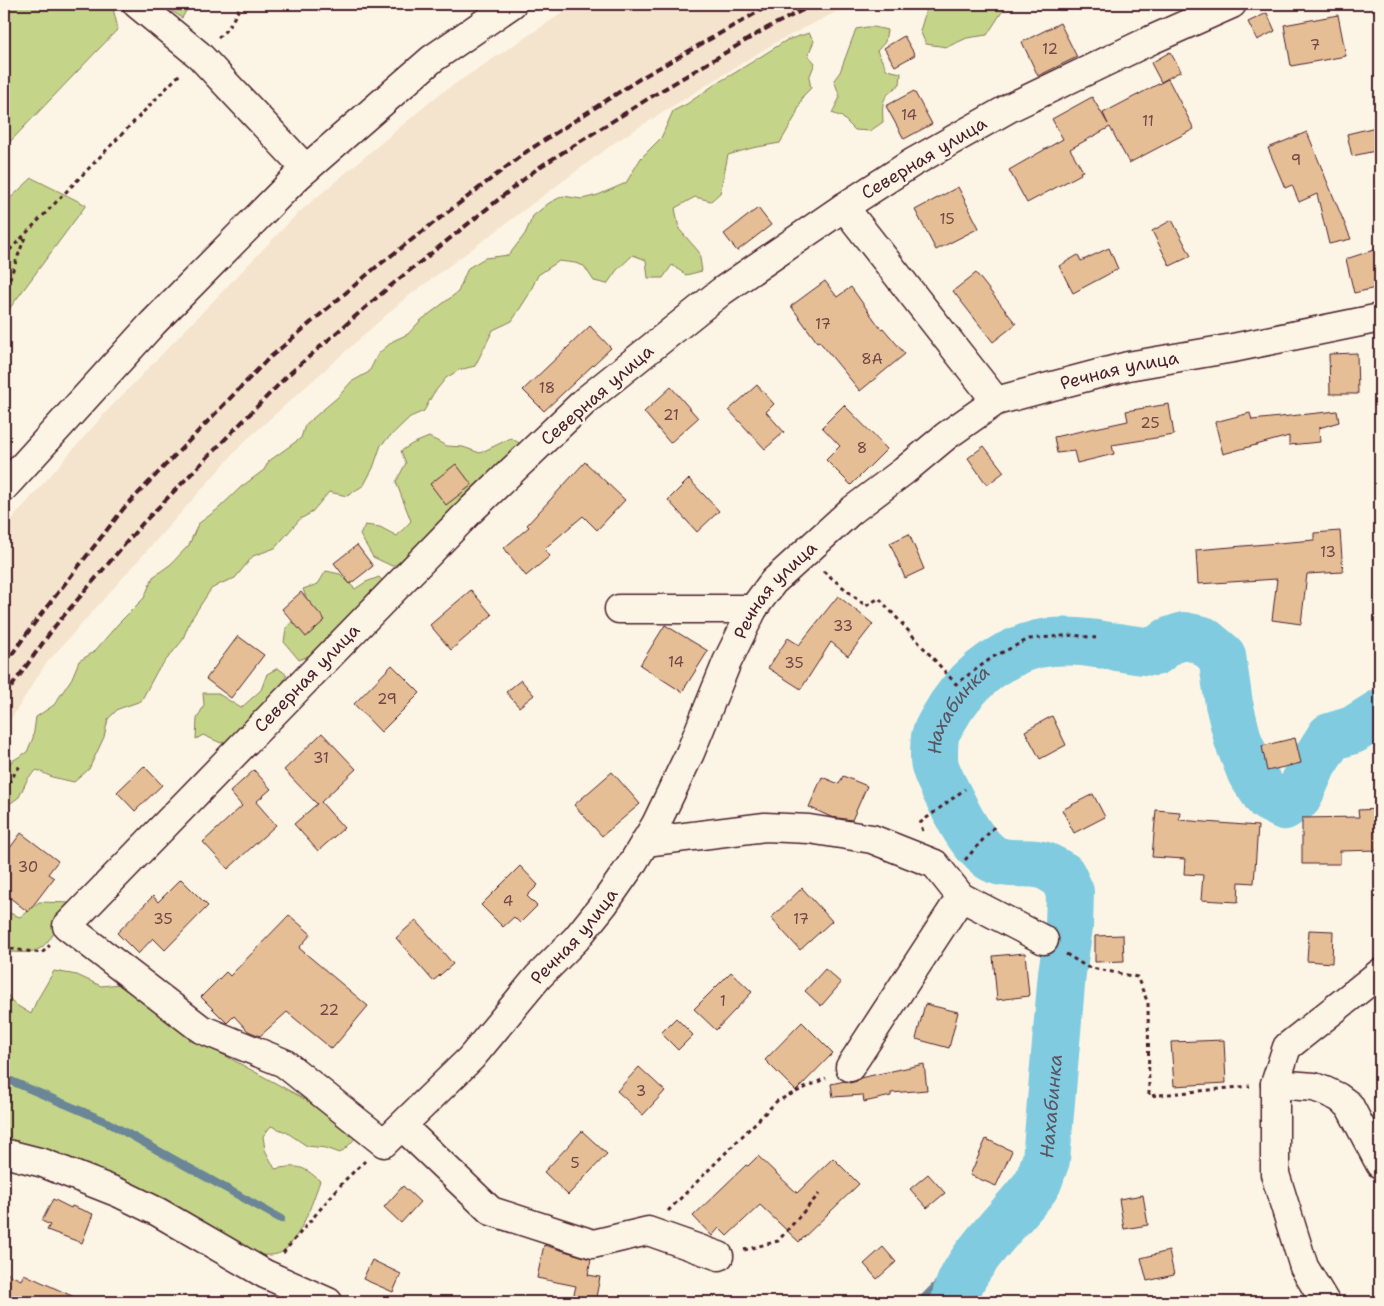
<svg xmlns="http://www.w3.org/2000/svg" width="1384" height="1306" font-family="'Shantell Sans',sans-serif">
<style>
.built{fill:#f5e4cd}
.green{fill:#c4d589;stroke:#877a5a}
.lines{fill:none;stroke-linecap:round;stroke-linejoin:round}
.stream{stroke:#6a8697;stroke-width:8}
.river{stroke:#80cbdf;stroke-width:48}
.building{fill:#e6be96;stroke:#4a1f2b}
.minor-casing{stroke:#4a1f2b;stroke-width:31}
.path{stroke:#4a1f2b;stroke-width:3;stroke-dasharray:4 4;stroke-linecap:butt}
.minor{stroke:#fcf5e5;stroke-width:28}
.rail{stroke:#4a1f2b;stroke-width:4;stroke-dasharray:8 4;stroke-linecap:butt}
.labels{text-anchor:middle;stroke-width:5;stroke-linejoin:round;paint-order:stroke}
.number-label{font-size:15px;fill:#714746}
.street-label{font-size:18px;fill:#4a1f2b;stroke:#fcf5e5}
.water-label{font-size:19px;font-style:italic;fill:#5a5361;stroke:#fcf5e5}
</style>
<rect width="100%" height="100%" fill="#fcf5e5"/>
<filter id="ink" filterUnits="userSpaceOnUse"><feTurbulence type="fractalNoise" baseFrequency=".02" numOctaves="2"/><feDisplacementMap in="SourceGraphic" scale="10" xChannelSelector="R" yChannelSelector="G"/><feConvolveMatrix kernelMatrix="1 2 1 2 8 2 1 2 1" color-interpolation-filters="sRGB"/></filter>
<g filter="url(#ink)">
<!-- built -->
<path class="built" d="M 576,4 L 852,4 L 773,44 L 617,141 L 402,301 L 244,442 L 45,665 L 4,730 L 4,528 L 106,412 L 298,213 L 438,95 Z"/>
<!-- green -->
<path class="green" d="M 4,4 L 112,4 L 118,29 L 4,148 Z
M 162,4 L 190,4 L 182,18 Z
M 928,4 L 1007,4 L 987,35 L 967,38 L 947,47 L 926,44 L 920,31 Z
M 867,27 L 874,27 L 887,30 L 885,42 L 877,51 L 887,70 L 901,73 L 900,84 C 882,98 882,99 883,122 L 870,131 L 855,130 L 842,117 L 832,113 L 840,97 L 834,80 L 840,72 L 856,29 Z
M 809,33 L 814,41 L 808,55 L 815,63 L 809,78 L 811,88 L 803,96 L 795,117 L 780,143 L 752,148 L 728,155 L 720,193 L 711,201 L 695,197 L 675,208 L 679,229 L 699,252 L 702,271 L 686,275 L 672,265 L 663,278 L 648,278 L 646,260 L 633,255 L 617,270 L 607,284 L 594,281 L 584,266 L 575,263 L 559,261 L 538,275 L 528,296 L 512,321 L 493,330 L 475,366 L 459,370 L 446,378 L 433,394 L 424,411 L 410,417 L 381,445 L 373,468 L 364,485 L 347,496 L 329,492 L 311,513 L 300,519 L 275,548 L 253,556 L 235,578 L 222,583 L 211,589 L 190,621 L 182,641 L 157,671 L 141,701 L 118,709 L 108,719 L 104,737 L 89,769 L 74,782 L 52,777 L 37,770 L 28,778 L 19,797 L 4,808 L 4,766 L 27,752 L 33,738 L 36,717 L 54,705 L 72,678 L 79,661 L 94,652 L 118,624 L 144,598 L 153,577 L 171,564 L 189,545 L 198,524 L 218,509 L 241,487 L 264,470 L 269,461 L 301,438 L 305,425 L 338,397 L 351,382 L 369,372 L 378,354 L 393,341 L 408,334 L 420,321 L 458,292 L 468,268 L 485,258 L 509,255 L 525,234 L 533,216 L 549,203 L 563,196 L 582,199 L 598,195 L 626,183 L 641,158 L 661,138 L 673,111 L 687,104 L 717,83 L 733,74 L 787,40 Z
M 32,178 L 86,205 L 4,316 L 4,204 Z
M 429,437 L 447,446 L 463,447 L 480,453 L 511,438 L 524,446 L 417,556 L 392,566 L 373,557 L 360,535 L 365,525 L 380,527 L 397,536 L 411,521 L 396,482 L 406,463 L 401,451 L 412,444 Z
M 326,571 L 340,574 L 355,589 L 366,582 L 379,577 L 385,583 L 358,619 L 340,625 L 326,637 L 313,654 L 299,660 L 284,642 L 286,628 L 301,612 L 307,600 L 303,589 L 318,584 Z
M 278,668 L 287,675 L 272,700 L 239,728 L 231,740 L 221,743 L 203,735 L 196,739 L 197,719 L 204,705 L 203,693 L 217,693 L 241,708 L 261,690 L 267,674 Z
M 39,902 L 71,903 C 65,914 50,944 39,949 C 30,954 17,952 7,952 L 4,959 L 4,911 L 20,917 Z
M 54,971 L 77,975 L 101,986 L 120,984 L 140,994 L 213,1049 L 310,1102 L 332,1106 L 359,1134 L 347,1147 L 340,1153 L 326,1148 L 307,1146 L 286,1132 L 271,1126 L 263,1136 L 265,1150 L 275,1169 C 297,1165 303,1165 320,1181 C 312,1203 301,1238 282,1252 C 274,1257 256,1255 247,1254 L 70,1161 L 4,1138 L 4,990 L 13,1003 L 31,1014 L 36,1002 Z"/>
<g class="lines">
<!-- stream -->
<path class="stream" d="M 4,1078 L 105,1121 L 281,1219
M 920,1302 L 1038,1183"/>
<!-- river -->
<path class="river" id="s1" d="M 955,1302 C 957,1269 1006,1223 1026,1198 C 1030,1193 1035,1188 1038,1182 C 1041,1175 1043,1167 1046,1160 L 1062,973 L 1069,927 L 1070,892 L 1062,875 C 1056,872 1049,867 1042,865 C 1026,860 1006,868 990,857 C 973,844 962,824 953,805 C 947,793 935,772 934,760 C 934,753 934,744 935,737 C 936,731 940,725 943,720 C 963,683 997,654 1038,644 C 1076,636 1116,649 1155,652 L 1169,641 L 1184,636 L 1203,640 L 1222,656 L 1229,704 L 1238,740 L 1251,773 L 1268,798 L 1284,806 L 1298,797 L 1313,764 L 1330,737 L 1353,730 L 1380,713"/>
</g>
<!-- building -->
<path class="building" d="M 1267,13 L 1275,31 L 1257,40 L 1248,22 Z
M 1338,15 L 1346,56 L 1291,66 L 1284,25 Z
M 1060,23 L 1077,57 L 1038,76 L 1022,42 Z
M 904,36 L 915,55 L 895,66 L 884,48 Z
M 1170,52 L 1181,71 L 1161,82 L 1151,63 Z
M 1168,79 L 1194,129 L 1129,163 L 1110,127 L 1070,149 L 1083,171 L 1080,172 L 1081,174 L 1027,203 L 1009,170 L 1063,139 L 1052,119 L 1092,97 L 1108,124 L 1103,113 Z
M 914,91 L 932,124 L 904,139 L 886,106 Z
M 1380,126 L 1380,150 L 1352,156 L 1347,134 Z
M 1307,132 L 1324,174 L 1351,239 L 1329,244 L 1317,194 L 1299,202 L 1292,185 L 1285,188 L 1268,148 Z
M 958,187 L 979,228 L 936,250 L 915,210 Z
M 758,208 L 771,225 L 737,251 L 724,234 Z
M 1172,220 L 1191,256 L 1170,266 L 1152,231 Z
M 1109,248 L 1118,269 L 1073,293 L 1059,266 L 1078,255 L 1081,261 Z
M 1380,248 L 1380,287 L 1354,293 L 1346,259 Z
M 976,273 L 1016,324 L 993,342 L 953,291 Z
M 825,281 L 837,297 L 851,287 L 881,329 L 883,328 L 905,354 L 860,391 L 819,341 L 817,342 L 791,306 Z
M 590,326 L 611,348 L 544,411 L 523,390 Z
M 1357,353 L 1358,394 L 1330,394 L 1329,354 Z
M 757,385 L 774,404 L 766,412 L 784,432 L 765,449 L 729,410 Z
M 671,387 L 698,418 L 670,443 L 644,412 Z
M 1169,404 L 1174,435 L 1112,445 L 1114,454 L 1077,463 L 1074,451 L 1057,453 L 1054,437 L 1128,421 L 1126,411 Z
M 844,405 L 887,449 L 851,485 L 826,460 L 840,446 L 822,427 Z
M 1337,411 L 1339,422 L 1319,428 L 1320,442 L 1289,445 L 1289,436 L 1223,454 L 1215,422 L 1250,413 L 1252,420 Z
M 984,446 L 1004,472 L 987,485 L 968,458 Z
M 585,462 L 625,500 L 597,530 L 583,516 L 544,549 L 550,556 L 526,576 L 504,548 L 529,527 L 527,525 Z
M 456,464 L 472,485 L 446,505 L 430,484 Z
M 689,479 L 719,511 L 697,532 L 668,500 Z
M 1340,531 L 1343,572 L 1307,574 L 1301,624 L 1272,620 L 1277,579 L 1198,584 L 1196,550 L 1314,540 L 1314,533 Z
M 909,534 L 924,569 L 905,578 L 890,543 Z
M 357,545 L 373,566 L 350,584 L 334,563 Z
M 471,590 L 492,615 L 451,650 L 430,625 Z
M 301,592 L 325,620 L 306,637 L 282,609 Z
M 838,596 L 873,624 L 848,656 L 831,642 L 801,689 L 768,668 L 788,638 L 799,645 Z
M 665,625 L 708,651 L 682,692 L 640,665 Z
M 238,636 L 264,655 L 231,698 L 206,679 Z
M 392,665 L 420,693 L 381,732 L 354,704 Z
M 521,680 L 534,695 L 519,707 L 506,692 Z
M 1052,716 L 1066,745 L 1040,759 L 1025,731 Z
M 322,733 L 356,769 L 321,802 L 344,828 L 318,851 L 294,824 L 317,804 L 284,770 Z
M 1295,738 L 1301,763 L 1267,771 L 1262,746 Z
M 144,766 L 162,785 L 135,811 L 117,792 Z
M 254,770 L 271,789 L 256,802 L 276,825 L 228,869 L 203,842 L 242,806 L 230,792 Z
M 612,772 L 640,804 L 602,836 L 574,805 Z
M 843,776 L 867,786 L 852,820 L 831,817 L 809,807 L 822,777 L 839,784 Z
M 1093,794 L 1105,817 L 1074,833 L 1062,810 Z
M 1380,809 L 1380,850 L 1340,851 L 1340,864 L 1302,864 L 1302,818 L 1359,817 L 1358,810 Z
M 1156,810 L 1180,812 L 1179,820 L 1258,826 L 1254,883 L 1239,882 L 1238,902 L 1201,900 L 1203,875 L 1184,874 L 1185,859 L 1152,857 Z
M 21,833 L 58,861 L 48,874 L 54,878 L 28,912 L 4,893 L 4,856 Z
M 520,866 L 538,885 L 527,896 L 537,906 L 520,923 L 514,917 L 503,927 L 481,905 Z
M 181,879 L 208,906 L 165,950 L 153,938 L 138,954 L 117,933 L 153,896 L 158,902 Z
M 802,888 L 832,921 L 800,950 L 771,918 Z
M 289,915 L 311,934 L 299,948 L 368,1006 L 332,1049 L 287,1012 L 260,1036 L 248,1031 L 234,1016 L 227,1023 L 201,997 L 226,972 L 230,976 Z
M 416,920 L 453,964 L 433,981 L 396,938 Z
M 1309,930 L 1333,931 L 1332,963 L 1307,961 Z
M 1123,935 L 1124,961 L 1095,962 L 1095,936 Z
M 1025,953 L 1029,996 L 997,1000 L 993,956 Z
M 825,969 L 841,983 L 821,1006 L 805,991 Z
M 731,972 L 752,992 L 716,1030 L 694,1009 Z
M 925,1004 L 958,1012 L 949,1048 L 916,1039 Z
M 676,1018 L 693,1035 L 678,1050 L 661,1033 Z
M 802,1022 L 833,1053 L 796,1091 L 765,1060 Z
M 1224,1040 L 1226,1083 L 1174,1086 L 1171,1042 Z
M 924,1064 L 927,1090 L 891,1093 L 891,1096 L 864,1102 L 863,1095 L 833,1097 L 831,1084 L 845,1081 L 850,1083 L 857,1081 L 860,1078 Z
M 639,1067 L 665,1091 L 643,1115 L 617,1091 Z
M 582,1131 L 607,1154 L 568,1195 L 544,1172 Z
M 986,1139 L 1012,1151 L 996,1186 L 970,1175 Z
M 758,1156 L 797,1193 L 833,1158 L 859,1184 L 799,1242 L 760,1205 L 727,1236 L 719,1228 L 712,1236 L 693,1216 L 746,1165 L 748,1166 Z
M 928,1174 L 945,1193 L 927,1208 L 910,1189 Z
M 403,1186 L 420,1202 L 401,1223 L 384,1207 Z
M 1143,1195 L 1148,1225 L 1124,1229 L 1119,1199 Z
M 53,1199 L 71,1208 L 72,1206 L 93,1214 L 82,1243 L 47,1230 L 50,1225 L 42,1221 Z
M 544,1245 L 591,1259 L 588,1275 L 600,1277 L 595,1302 L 572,1302 L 576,1286 L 537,1278 Z
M 883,1247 L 896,1262 L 877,1279 L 864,1264 Z
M 1169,1251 L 1174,1275 L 1147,1281 L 1141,1258 Z
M 372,1260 L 401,1274 L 393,1292 L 363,1279 Z
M 4,1272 L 21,1280 L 24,1274 L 85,1302 L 4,1302 Z"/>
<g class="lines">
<defs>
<g id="minor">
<path d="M 137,4 L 199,55 L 306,169"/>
<path id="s2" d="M 1232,4 L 1151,40 L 1011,107 L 912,163 L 844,207 L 722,291 L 586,400 L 471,510 L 67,926 L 201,1029 L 284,1063 L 384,1143 L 471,1058 L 538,977 L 576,939 L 604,904 L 632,864 L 656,824 L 690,753 L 727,662 L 753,609 L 773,582 L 851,511 L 904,471 L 946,436 L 996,401 L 1128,366 L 1233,348 L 1380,318"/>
<path d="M 844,207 L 996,401"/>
<path d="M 4,487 L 153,323 L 298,176 L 432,59 L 512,4"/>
<path d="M 619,609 L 753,609"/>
<path d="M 645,842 L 765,827 L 809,829 L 872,839 L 935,864 L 961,897 L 1044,940"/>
<path d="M 850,1067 L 961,897"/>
<path d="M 1275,1084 L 1314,1087 L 1325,1091 L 1338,1097 L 1349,1105 L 1380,1164"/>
<path d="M 402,1126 L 491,1211 L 593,1244 L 648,1231 L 719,1256"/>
<path d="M 4,1153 L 43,1163 L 119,1193 L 158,1212 L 265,1274 L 328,1302"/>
<path d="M 1325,1302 L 1304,1267 L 1275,1174 L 1275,1084 L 1287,1047 L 1380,973"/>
</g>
</defs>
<!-- minor casing -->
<use href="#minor" class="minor-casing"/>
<!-- path -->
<path class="path" d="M 218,38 L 228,28 L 242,4
M 4,256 L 181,73
M 4,294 L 25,237
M 823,571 L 866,606 L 879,598 L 956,684 L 993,657 L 1029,639 L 1073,635 L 1096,638
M 4,790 L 21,764
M 923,831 L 920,823 L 965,789
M 965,860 L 994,827
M 4,944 L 12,949 L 42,953 L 50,945
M 1066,954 L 1087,967 L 1137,977 L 1148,1003 L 1149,1096 L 1250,1086
M 668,1211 L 777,1101 L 826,1078
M 744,1250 L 778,1241 L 819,1194
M 283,1253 L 345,1180 L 365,1161"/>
<!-- minor -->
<use href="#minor" class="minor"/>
<!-- rail -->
<path class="rail" d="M 4,665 L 39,617 L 124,508 L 268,359 L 375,268 L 526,152 L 641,78 L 772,4
M 4,697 L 55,626 L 142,524 L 288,375 L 389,287 L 538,168 L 654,95 L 767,28 L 815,4"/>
</g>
</g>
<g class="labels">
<!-- number labels -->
<g class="number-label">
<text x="1315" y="50">7</text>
<text x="1050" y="54">12</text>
<text x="909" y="120">14</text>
<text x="1148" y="126">11</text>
<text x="1296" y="165">9</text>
<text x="947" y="224">15</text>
<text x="823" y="329">17</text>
<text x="872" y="364">8А</text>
<text x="547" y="393">18</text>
<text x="671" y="420">21</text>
<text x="1150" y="428">25</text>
<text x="862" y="453">8</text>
<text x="1328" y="557">13</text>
<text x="843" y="631">33</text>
<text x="676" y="667">14</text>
<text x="794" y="668">35</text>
<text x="387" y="704">29</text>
<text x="321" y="763">31</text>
<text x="28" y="872">30</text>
<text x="508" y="906">4</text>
<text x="163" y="924">35</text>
<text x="801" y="924">17</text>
<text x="723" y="1006">1</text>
<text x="329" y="1015">22</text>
<text x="641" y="1096">3</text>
<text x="575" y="1168">5</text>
</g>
<!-- street labels -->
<g class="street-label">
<text transform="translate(924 158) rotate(-31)" y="6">Северная улица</text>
<text dy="6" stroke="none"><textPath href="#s2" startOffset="2992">Речная улица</textPath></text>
<text transform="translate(597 395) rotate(-41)" y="6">Северная улица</text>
<text dy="6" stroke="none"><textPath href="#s2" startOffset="2572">Речная улица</textPath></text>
<text transform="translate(307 678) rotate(-46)" y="6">Северная улица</text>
<text dy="6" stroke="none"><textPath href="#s2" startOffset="2168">Речная улица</textPath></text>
</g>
<!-- water labels -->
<g class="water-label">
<text dy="7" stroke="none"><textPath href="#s1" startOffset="706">Нахабинка</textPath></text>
<text dy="7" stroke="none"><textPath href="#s1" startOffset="225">Нахабинка</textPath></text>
</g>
</g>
<!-- margin -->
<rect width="1384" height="1306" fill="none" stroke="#fcf5e5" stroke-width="20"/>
<rect x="10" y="10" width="1364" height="1286" fill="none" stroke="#4a1f2b" stroke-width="2" filter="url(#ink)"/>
</svg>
